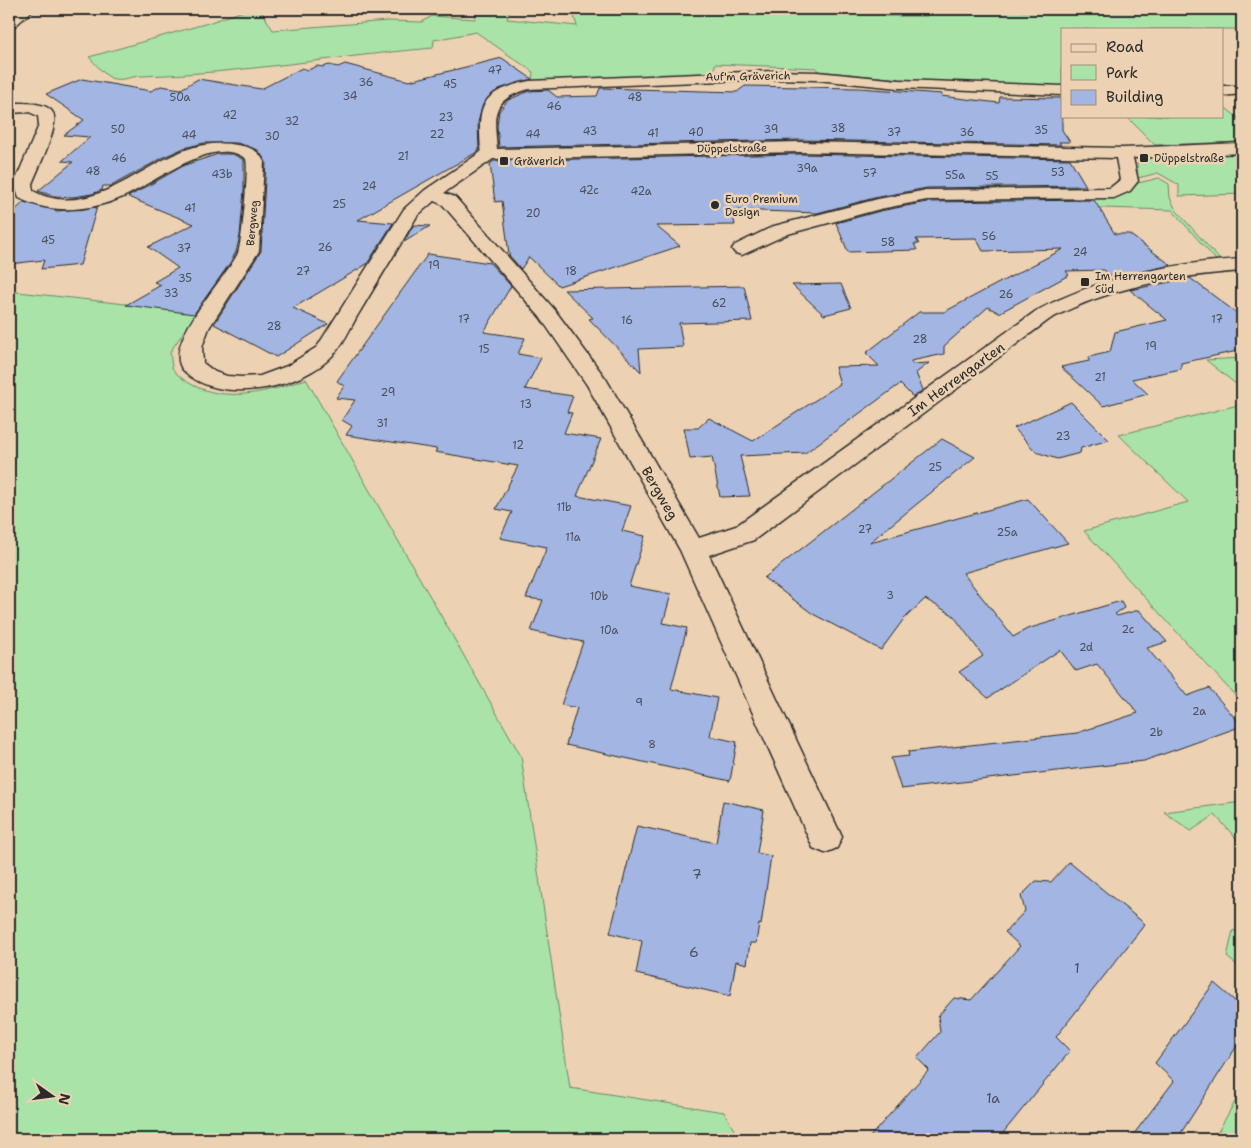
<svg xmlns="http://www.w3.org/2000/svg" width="1251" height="1148" font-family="'Shantell Sans',sans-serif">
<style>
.green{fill:#a9e3a7;stroke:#6a8769}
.building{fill:#a2b5e3;stroke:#2b2b2b}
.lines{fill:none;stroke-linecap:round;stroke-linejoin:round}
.minor-casing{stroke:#2b2b2b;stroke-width:3}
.minor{fill:#ecd2b3;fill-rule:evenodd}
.poi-dot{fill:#2b2b2b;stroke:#ecd2b3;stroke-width:2}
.labels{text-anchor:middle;stroke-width:5;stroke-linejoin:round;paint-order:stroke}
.number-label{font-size:11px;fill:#494e59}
.far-street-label{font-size:11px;fill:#2b2b2b;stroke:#ecd2b3}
.far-poi-label{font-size:11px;fill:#2b2b2b;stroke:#ecd2b3;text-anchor:start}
.street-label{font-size:14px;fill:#2b2b2b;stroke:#ecd2b3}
.near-number-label{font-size:14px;fill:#494e59}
</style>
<rect width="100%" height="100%" fill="#ecd2b3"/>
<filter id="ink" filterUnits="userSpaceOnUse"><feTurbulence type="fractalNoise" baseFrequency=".02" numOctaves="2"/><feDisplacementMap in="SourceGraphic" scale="10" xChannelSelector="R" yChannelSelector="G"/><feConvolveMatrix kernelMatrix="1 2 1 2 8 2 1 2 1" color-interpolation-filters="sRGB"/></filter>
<g filter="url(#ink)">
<!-- green -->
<path class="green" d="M 249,9 L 260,9 L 273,30 L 388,21 L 422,22 L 432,16 L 475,19 L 477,9 L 510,9 L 507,19 L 577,26 L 572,9 L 605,12 L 606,9 L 881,9 L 885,16 L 927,16 L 923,9 L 1019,9 L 1021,11 L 1084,12 L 1082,9 L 1242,9 L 1242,29 L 1062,29 L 1062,86 L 912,80 L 817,71 L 817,68 L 715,64 L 714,74 L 532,81 L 533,72 L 476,32 L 434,40 L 433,48 C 336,56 239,74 141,76 C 132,76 120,82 111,78 C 103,74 95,63 89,57 L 208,23 Z
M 1222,105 L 1242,121 L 1242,142 L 1155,145 L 1126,116 L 1222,116 Z
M 1242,153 L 1242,194 L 1179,196 L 1179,185 L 1158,173 L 1138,178 L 1137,164 L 1141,160 L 1149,157 Z
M 1159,178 L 1169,184 L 1170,198 L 1176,210 L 1220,260 L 1216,260 L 1172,210 L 997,205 L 993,198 L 1113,198 L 1130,191 L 1138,183 Z
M 9,291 L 197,312 L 170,352 C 171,356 171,363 172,367 C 175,374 183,379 189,383 C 226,404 268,392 306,379 L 521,756 L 570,1088 L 724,1112 L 739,1139 L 9,1139 Z
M 1242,358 L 1242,389 L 1206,360 Z
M 1242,404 L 1242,703 L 1084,531 L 1188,502 L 1119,435 Z
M 1242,802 L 1242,845 L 1215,815 L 1191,831 L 1164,812 Z
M 1233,930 L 1242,934 L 1242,969 L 1227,957 Z
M 1242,1089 L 1242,1139 L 1214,1139 Z"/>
<!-- building -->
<path class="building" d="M 502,58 L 532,79 L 499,89 L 484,102 L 478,122 L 479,151 L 358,220 L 393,223 L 367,264 L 293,308 L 328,324 L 276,357 L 214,324 L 261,251 L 266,162 L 258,150 L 237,143 L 204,143 L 184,148 L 166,156 L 111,186 L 103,186 L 102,190 L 92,194 L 73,197 L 54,196 L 38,191 L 73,162 L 62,161 L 90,137 L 64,135 L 84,120 L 46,94 L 82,79 L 151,91 L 161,86 L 181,89 L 198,79 L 261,89 L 302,68 L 308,70 L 317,66 L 323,67 L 329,65 L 338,67 L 345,64 L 409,81 Z
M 745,86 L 859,88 L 942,94 L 941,96 L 999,103 L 1000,97 L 1062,98 L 1062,130 L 1070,142 L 1059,142 L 1061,145 L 799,140 L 499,147 L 497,126 L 499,111 L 508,100 L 529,91 L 548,90 L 557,97 L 597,96 L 600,88 L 737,92 Z
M 218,154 L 233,154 L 244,160 L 244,190 L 240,236 L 236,252 L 230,263 L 194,314 L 126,305 L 161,285 L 154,282 L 178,268 L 148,247 L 194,224 L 128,197 L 185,165 Z
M 799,154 L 1070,159 L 1086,186 L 927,188 L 878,197 L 817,213 L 732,210 L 735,225 L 656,226 L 680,246 L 559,286 L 529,257 L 521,269 L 509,255 L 502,201 L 495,202 L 490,164 L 494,161 Z
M 1094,200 L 1115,234 L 1129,234 L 1171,265 L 1114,278 L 1104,270 L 1066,271 L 1069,275 L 999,313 L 988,307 L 944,346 L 944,354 L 911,361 L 912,364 L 929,363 L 916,373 L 923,390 L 913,397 L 900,384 L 805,453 L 740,456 L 750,496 L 720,497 L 712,457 L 690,459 L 684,428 L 698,428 L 709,418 L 753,441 L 840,384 L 835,367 L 879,366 L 866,353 L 919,312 L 944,312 L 1063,249 L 983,251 L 976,238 L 916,239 L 919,244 L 914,244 L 917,250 L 848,252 L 836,223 L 880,211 L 927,202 Z
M 24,202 L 57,211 L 97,207 L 80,265 L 41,269 L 44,260 L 9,264 L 9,216 Z
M 414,225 L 430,226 L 404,242 L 411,229 Z
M 428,254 L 490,263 L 511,286 L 484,332 L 525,338 L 518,354 L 541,358 L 525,389 L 573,396 L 567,412 L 572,413 L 564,433 L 601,439 L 577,496 L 631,506 L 622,531 L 645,536 L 629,586 L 671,594 L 663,623 L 687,628 L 671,689 L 717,698 L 710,736 L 737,742 L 730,781 L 566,745 L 577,708 L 561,705 L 583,642 L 531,631 L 543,600 L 526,598 L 547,547 L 500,538 L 512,512 L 496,509 L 518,466 L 435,452 L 437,449 L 346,435 L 352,426 L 342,420 L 355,400 L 336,398 L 344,386 L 337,381 Z
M 1190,278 L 1242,317 L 1242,350 L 1181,363 L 1181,369 L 1132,379 L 1148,394 L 1103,406 L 1061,367 L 1089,361 L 1089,357 L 1110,352 L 1115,332 L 1167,320 L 1130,290 Z
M 841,284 L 851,308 L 824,315 L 792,285 Z
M 744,286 L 752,321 L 679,323 L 683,347 L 639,349 L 641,372 L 589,319 L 593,318 L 564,290 Z
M 1071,402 L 1109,440 L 1081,448 L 1080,453 L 1057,459 L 1036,452 L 1014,428 Z
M 942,439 L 975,457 L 870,542 L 1028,499 L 1068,543 L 963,573 L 1013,637 L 1027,629 L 1121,601 L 1124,608 L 1115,614 L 1117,616 L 1139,610 L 1167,642 L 1147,648 L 1187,696 L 1209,688 L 1242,726 L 1144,761 L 901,789 L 891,758 L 909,756 L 908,752 L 1077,733 L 1138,713 L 1097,664 L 1076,671 L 1060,650 L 988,698 L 959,672 L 983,656 L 953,615 L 925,599 L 903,620 L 881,650 L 813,614 L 764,578 Z
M 723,801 L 764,810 L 757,853 L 771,856 L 761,925 L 759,924 L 756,943 L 750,943 L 747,964 L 736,961 L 730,996 L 636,974 L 642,941 L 610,933 L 637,826 L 716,843 Z
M 1069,862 L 1145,924 L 1056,1037 L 1070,1051 L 998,1139 L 868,1139 L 929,1070 L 917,1058 L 940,1032 L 938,1016 L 954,998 L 971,1000 L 1020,946 L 1005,932 L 1025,911 L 1021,896 L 1036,881 L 1051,882 Z
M 1214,983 L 1242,1007 L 1242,1038 L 1177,1139 L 1130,1139 L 1174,1081 L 1155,1063 Z"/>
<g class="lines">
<defs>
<path id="minor" d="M 20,9 L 34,9 L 14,27 L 9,28 L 9,18 Z
M 773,71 L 817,72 L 899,80 L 1062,86 L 1062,95 L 899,88 L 817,80 L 773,79 L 529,89 C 490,100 494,114 497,149 L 799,142 L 1124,148 L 1242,143 L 1242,153 L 1133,158 L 1138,181 L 1130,191 L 1114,198 L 927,200 L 880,209 L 788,234 L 742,255 L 735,253 L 732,249 L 735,245 L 774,226 L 878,199 L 927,190 L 1110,188 L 1120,180 L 1116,158 L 799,152 L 493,159 L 444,193 L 455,197 L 554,309 L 606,379 L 699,538 L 736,526 L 1036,311 C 1099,277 1171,263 1242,259 L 1242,271 C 1175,276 1110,287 1050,319 L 754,540 L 709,555 L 842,837 L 837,848 L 825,853 L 813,848 L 680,550 L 587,385 L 540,317 L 443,205 L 434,201 L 417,216 C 398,249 378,281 359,313 C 351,326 344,344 333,355 C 302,389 219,406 184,371 C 159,346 228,276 238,253 C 242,244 249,168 246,159 C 215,133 153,184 123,197 C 90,211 51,215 19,198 L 14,184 L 39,125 L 38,116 L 29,112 L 9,113 L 9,103 C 20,103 47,101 53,113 C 60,126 37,170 32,184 L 33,191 C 88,220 137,168 185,150 C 202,144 219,142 237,145 C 250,147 259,150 264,162 L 259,251 L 209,328 L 202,347 L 203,363 L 215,372 L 227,376 L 242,377 L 260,376 L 287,366 L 317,347 L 404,209 L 425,190 L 481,152 C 478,104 479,93 529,81 Z
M 1222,86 L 1242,86 L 1242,94 L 1222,96 Z"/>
</defs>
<!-- minor casing -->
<use href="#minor" class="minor-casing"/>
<!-- minor -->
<use href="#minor" class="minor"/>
</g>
</g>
<!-- markers -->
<g class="poi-dot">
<rect x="1139" y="153" width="10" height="10" rx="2.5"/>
<rect x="499" y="156" width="10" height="10" rx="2.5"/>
<circle cx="715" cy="205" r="5"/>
<rect x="1080" y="277" width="10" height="10" rx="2.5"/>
</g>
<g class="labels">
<!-- number labels -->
<g class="number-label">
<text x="495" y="74">47</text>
<text x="366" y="86">36</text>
<text x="450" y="88">45</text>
<text x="350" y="100">34</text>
<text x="180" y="101">50a</text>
<text x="635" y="101">48</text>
<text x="554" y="110">46</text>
<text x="230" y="119">42</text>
<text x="446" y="121">23</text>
<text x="292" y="125">32</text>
<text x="838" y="132">38</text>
<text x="118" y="133">50</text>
<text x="771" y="133">39</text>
<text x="1041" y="134">35</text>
<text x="590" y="135">43</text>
<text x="696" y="136">40</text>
<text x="894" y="136">37</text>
<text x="967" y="136">36</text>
<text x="653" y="137">41</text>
<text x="437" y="138">22</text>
<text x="533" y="138">44</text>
<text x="189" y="139">44</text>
<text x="272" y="140">30</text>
<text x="403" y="160">21</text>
<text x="119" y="162">46</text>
<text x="807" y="172">39a</text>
<text x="93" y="175">48</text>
<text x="1058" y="176">53</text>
<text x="870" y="177">57</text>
<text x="222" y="178">43b</text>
<text x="955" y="179">55a</text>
<text x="992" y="180">55</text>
<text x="369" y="190">24</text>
<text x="589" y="194">42c</text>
<text x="641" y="195">42a</text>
<text x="339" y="208">25</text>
<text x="190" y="212">41</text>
<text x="533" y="217">20</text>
<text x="989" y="240">56</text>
<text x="48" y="244">45</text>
<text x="888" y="246">58</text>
<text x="325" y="251">26</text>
<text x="184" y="252">37</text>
<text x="1080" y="256">24</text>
<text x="434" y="269">19</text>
<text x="303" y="275">27</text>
<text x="571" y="275">18</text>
<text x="185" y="282">35</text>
<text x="171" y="297">33</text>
<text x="1006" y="298">26</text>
<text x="719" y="307">62</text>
<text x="464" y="323">17</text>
<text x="1217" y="323">17</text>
<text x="627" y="324">16</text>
<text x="274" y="330">28</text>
<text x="920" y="343">28</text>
<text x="1151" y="350">19</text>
<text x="484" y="353">15</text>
<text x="1100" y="381">21</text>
<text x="388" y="396">29</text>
<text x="526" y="408">13</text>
<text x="382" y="427">31</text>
<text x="1063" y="440">23</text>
<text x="518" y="449">12</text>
<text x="935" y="471">25</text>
<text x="564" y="511">11b</text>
<text x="865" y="533">27</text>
<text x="1007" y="536">25a</text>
<text x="573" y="541">11a</text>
<text x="890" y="599">3</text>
<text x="599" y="600">10b</text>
<text x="1128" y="633">2c</text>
<text x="609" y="634">10a</text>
<text x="1086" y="651">2d</text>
<text x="639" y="706">9</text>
<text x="1199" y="715">2a</text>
<text x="1156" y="736">2b</text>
<text x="652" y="748">8</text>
</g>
<!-- far-street labels -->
<g class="far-street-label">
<text transform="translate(748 76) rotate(-1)" y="4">Auf'm Gräverich</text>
<text transform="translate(732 148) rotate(-1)" y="4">Düppelstraße</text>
<text transform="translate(252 223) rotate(-85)" y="4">Bergweg</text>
</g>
<!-- far-poi labels -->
<g class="far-poi-label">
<text x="1154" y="162">Düppelstraße</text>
<text x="514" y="165">Gräverich</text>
<text x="725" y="203">Euro Premium<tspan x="725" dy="13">Design</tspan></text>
<text x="1095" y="280">Im Herrengarten<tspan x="1095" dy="13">Süd</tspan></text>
</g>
<!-- street labels -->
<g class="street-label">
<text transform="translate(956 379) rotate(-36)" y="5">Im Herrengarten</text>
<text transform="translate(660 493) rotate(60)" y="5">Bergweg</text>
</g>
<!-- near-number labels -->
<g class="near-number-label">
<text x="697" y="879">7</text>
<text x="694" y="957">6</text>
<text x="1077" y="973">1</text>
<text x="993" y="1103">1a</text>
</g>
</g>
<!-- margin -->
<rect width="1251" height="1148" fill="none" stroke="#ecd2b3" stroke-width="30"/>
<rect x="15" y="15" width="1221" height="1118" fill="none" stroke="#2b2b2b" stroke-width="2" filter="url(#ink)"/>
<!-- legend -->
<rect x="1061" y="28" width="162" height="90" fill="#ecd2b3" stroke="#9f8f7d"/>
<rect x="1071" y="44" width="25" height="8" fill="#ecd2b3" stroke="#9f8f7d"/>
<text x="1106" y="52" font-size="15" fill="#2b2b2b">Road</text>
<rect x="1071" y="65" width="25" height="15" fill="#a9e3a7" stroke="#9f8f7d"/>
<text x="1106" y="78" font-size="15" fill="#2b2b2b">Park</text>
<rect x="1071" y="90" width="25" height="15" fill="#a2b5e3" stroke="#9f8f7d"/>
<text x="1106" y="102" font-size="15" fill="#2b2b2b">Building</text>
<!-- north arrow -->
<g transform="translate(52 1096) rotate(104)" stroke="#ecd2b3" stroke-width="4" paint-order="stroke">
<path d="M0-4L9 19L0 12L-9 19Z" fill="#2b2b2b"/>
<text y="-8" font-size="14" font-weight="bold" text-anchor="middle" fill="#2b2b2b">N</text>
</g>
</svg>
